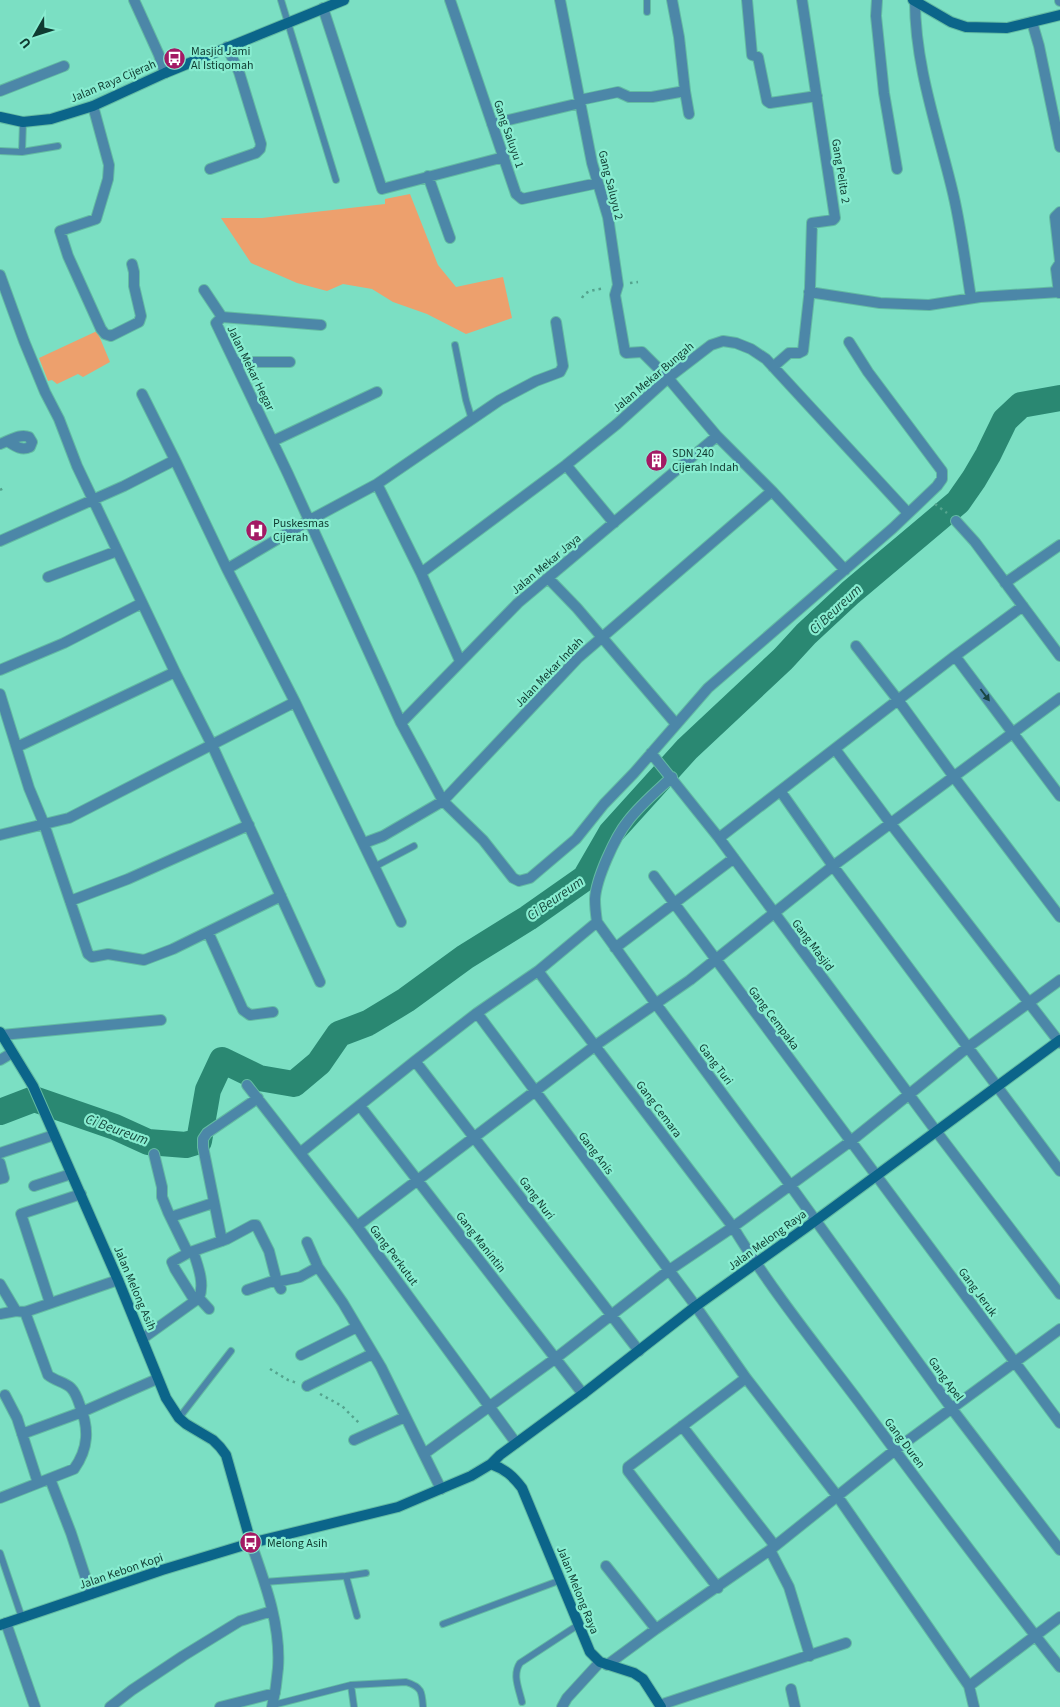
<svg xmlns="http://www.w3.org/2000/svg" width="1060" height="1707" font-family="'Source Sans 3',sans-serif">
<style>
.green{fill:#eda06d}
.lines{fill:none;stroke-linecap:round;stroke-linejoin:round}
.river{stroke:#2a8872;stroke-width:26}
.lane-casing{stroke:#63bba3;stroke-width:8}
.street-casing{stroke:#63bba3;stroke-width:12}
.secondary-casing{stroke:#63bba3;stroke-width:12}
.path{stroke:#54a48e;stroke-width:2.5;stroke-dasharray:2.5 4;stroke-linecap:butt}
.lane{stroke:#4c87a8;stroke-width:6}
.street{stroke:#4c87a8;stroke-width:10}
.secondary{stroke:#0b658a;stroke-width:10}
.oneway{fill:#184643}
.labels{text-anchor:middle;stroke-width:4.5;stroke-linejoin:round;paint-order:stroke}
.poi-label{font-size:12px;fill:#0f3b31;stroke:#88ecd0;text-anchor:start}
.street-label{font-size:12px;fill:#0f3b31;stroke:#88ecd0}
.water-label{font-size:14px;font-style:italic;fill:#164a3e;stroke:#88ecd0}
</style>
<rect width="100%" height="100%" fill="#7bdfc3"/>
<!-- green -->
<path class="green" d="M 410,194 L 438,265 L 456,287 L 503,277 L 512,318 L 466,334 L 427,314 L 393,302 L 372,289 L 343,284 L 327,291 L 297,283 L 251,263 L 221,218 L 262,218 L 385,204 L 385,199 Z
M 97,331 L 110,362 L 83,377 L 78,374 L 57,384 L 52,380 L 48,381 L 39,358 Z"/>
<g class="lines">
<!-- river -->
<path class="river" d="M 0,1112 L 34,1099 L 115,1127 L 148,1142 L 186,1145 L 199,1141 L 208,1090 L 222,1060 L 259,1078 L 294,1084 L 319,1063 L 339,1034 L 368,1023 L 406,1000 L 465,957 L 528,918 L 585,878 L 611,833 L 687,749 L 783,659 L 806,634 L 850,593 L 958,502 L 974,479 L 988,455 L 1005,420 L 1021,405 L 1060,398"/>
<defs>
<path id="lane" d="M 281,0 L 336,180
M 647,0 L 647,12
M 0,151 L 22,152 L 58,146
M 22,152 L 23,122
M 455,345 L 466,400 L 472,420
M 374,867 L 414,846
M 179,1418 L 231,1351
M 0,1553 L 22,1618
M 346,1576 L 357,1616
M 264,1582 L 346,1576 L 366,1573
M 443,1624 L 561,1580
M 351,1685 L 354,1707
M 522,1702 C 519,1689 512,1675 520,1663 L 578,1625
M 273,1705 L 351,1685 L 406,1682 C 422,1687 422,1692 423,1707"/>
<path id="street" d="M 134,0 L 159,55 L 165,73
M 450,0 L 516,194 L 522,199 L 598,183
M 560,0 L 592,163 L 608,217 L 618,285 L 615,295 L 625,352 L 626,353 L 642,352 L 668,378 L 717,436 L 772,491 L 845,570
M 747,0 L 752,55 L 758,57 L 767,101 L 770,103 L 817,96
M 877,0 L 876,16 L 884,93 L 897,169
M 1060,0 L 1060,1
M 915,1 C 915,65 937,127 952,189 C 961,225 965,262 971,298
M 323,8 L 382,189 L 504,157
M 1032,22 L 1039,46 L 1060,147
M 0,91 L 64,66
M 685,91 L 689,114
M 580,100 L 618,92 L 629,97 L 652,97 L 685,91 L 679,37 L 672,0
M 93,106 L 109,165 L 108,179 L 96,219 L 60,231 L 68,256 L 101,329 L 105,334 L 111,336 L 139,322 L 141,316 L 134,286 L 134,272 L 132,264
M 492,124 L 580,103
M 210,169 L 256,153 L 260,149 L 261,144 L 239,72 L 227,47
M 428,176 L 450,238
M 1060,212 L 1055,217 L 1060,261
M 0,275 L 24,341 L 45,392 L 59,419 L 77,466 L 175,672 L 212,745 L 320,982
M 204,290 L 222,317
M 809,292 L 880,303 L 929,305 L 980,297 L 1060,292
M 1059,293 L 1056,269 L 1060,263
M 321,325 L 222,317 L 216,323 L 288,474 L 401,723 L 443,801 L 483,840 L 513,878 L 519,881 L 530,878 L 576,839 L 604,804 L 634,773 L 708,688 L 893,528 L 937,486 L 942,479 L 942,471 L 868,372 L 849,342
M 235,362 L 290,362
M 773,367 L 789,353 L 799,353 L 803,351 L 810,288 L 812,223 L 833,220 L 835,218 L 802,0
M 142,394 L 175,460 L 227,569 L 295,702 L 401,922
M 273,441 L 377,392
M 0,444 C 9,441 20,433 29,437 L 32,442 L 30,447 C 21,451 15,446 7,441
M 566,465 L 614,523
M 377,484 L 421,573 L 460,661
M 956,521 L 975,542 L 1060,656
M 0,541 L 124,486 L 175,460
M 227,569 L 308,521 L 377,484 L 500,400 L 536,381 L 560,372 L 563,366 L 556,322
M 421,573 L 566,465 L 617,424 L 668,378 L 711,345 L 723,341 L 736,343 L 751,349 L 766,359 L 908,513
M 48,577 L 117,551
M 548,578 L 577,608 L 676,724
M 1005,583 L 1060,545
M 856,646 L 898,700 L 954,777 L 1060,917
M 955,656 L 1060,796
M 0,670 L 64,643 L 142,603
M 0,694 L 29,788 L 44,824 L 88,954 L 92,957 L 108,954 L 144,960 L 173,949 L 281,896
M 401,723 L 518,603 L 717,436
M 17,747 L 175,672
M 835,749 L 891,824 L 1060,1043
M 651,753 L 719,838 L 936,1131 L 1060,1294
M 781,792 L 833,866 L 1060,1171
M 0,835 L 69,818 L 295,702
M 719,838 L 955,656 L 1023,606
M 364,843 L 383,836 L 443,801 L 578,658 L 772,491
M 654,876 L 1060,1423
M 70,901 L 128,879 L 249,825
M 597,922 L 656,1004 L 790,1185 L 952,1409 L 1060,1550
M 597,922 C 596,915 595,907 595,899 C 596,879 615,837 628,821 C 640,805 657,791 672,777
M 208,932 L 243,1010 L 250,1015 L 273,1012
M 615,948 L 734,858
M 538,971 L 733,1227 C 770,1288 816,1345 859,1402 C 925,1491 991,1580 1060,1667
M 477,1013 L 692,1301 L 746,1378 L 838,1497 L 969,1686 L 974,1707
M 2,1035 L 161,1020
M 0,1060 L 12,1053
M 415,1061 L 639,1351
M 247,1085 L 357,1226 L 516,1443
M 360,1106 L 583,1394
M 0,1153 L 54,1135
M 300,1153 L 415,1061 L 477,1013 L 538,971 L 597,922
M 154,1154 L 162,1187 L 162,1197 L 168,1212 L 188,1253
M 0,1163 L 4,1178 L 0,1179
M 34,1186 L 71,1174
M 171,1217 L 213,1203
M 357,1226 L 596,1045 L 690,980 L 833,866 L 1060,698
M 222,1241 L 203,1147 L 203,1139 L 207,1133 L 258,1098
M 307,1242 L 318,1267 L 343,1303 L 381,1367 L 441,1489
M 193,1251 C 198,1266 205,1284 199,1298 L 209,1309
M 0,1284 L 16,1311
M 247,1290 L 270,1282 L 277,1282 L 281,1289
M 195,1301 L 175,1269 L 172,1262 L 188,1253 L 227,1239 L 253,1225 L 256,1225 L 269,1251 L 277,1282 L 300,1277 L 318,1267
M 50,1303 L 21,1214 L 81,1194
M 0,1314 L 16,1311 L 25,1312 L 118,1280
M 142,1339 L 199,1298
M 301,1355 L 357,1327
M 307,1386 L 372,1354
M 5,1395 L 17,1418 L 38,1483
M 682,1426 L 775,1546
M 22,1434 L 82,1412 L 157,1379
M 354,1440 L 405,1417
M 424,1454 L 556,1358 L 668,1271 L 733,1227 L 851,1141 L 968,1047 L 1060,980
M 50,1479 L 71,1533 L 91,1594
M 0,1498 L 74,1469 C 89,1448 89,1428 80,1406 C 78,1400 76,1393 71,1388 C 65,1382 55,1381 48,1375 L 25,1312
M 251,1543 C 265,1583 281,1625 278,1668 C 277,1681 275,1694 272,1707
M 770,1550 L 789,1587 L 810,1656
M 606,1566 L 656,1629
M 718,1588 L 628,1471 L 628,1467 L 746,1378
M 6,1623 L 35,1707
M 607,1665 L 656,1629 L 770,1550 L 895,1450 L 1060,1329
M 969,1686 L 1060,1617
M 791,1689 L 795,1707
M 660,1705 L 846,1643
M 110,1707 L 132,1690 L 183,1656 L 240,1621 L 272,1611
M 220,1707 L 275,1693
M 562,1707 L 567,1698 L 600,1662"/>
<path id="secondary" d="M 913,0 L 951,22 L 966,27 L 1007,28 L 1060,15
M 0,117 L 23,122 L 51,119 L 93,106 L 165,73 L 344,0
M 0,1032 L 33,1086 L 118,1280 L 166,1398 L 179,1418 L 186,1424 L 213,1440 L 220,1447 L 226,1455 L 251,1543
M 491,1464 C 505,1469 513,1476 522,1488 L 590,1652 L 600,1662 L 634,1673 L 643,1679 L 661,1707
M 0,1625 L 162,1570 L 251,1543 L 398,1507 L 471,1476 L 491,1464 L 500,1455 L 583,1394 L 696,1306 L 815,1221 L 1060,1040"/>
</defs>
<!-- lane casing -->
<use href="#lane" class="lane-casing"/>
<!-- street casing -->
<use href="#street" class="street-casing"/>
<!-- secondary casing -->
<use href="#secondary" class="secondary-casing"/>
<!-- path -->
<path class="path" d="M 630,283 L 638,282
M 582,298 C 586,290 596,290 605,288
M 0,490 L 4,488
M 935,504 L 947,513
M 270,1369 L 288,1380 L 297,1383
M 320,1394 L 342,1406 L 361,1425"/>
<!-- lane -->
<use href="#lane" class="lane"/>
<!-- street -->
<use href="#street" class="street"/>
<!-- secondary -->
<use href="#secondary" class="secondary"/>
</g>
<!-- one-way arrows -->
<defs><path id="oneway-solid" d="M-6-.8H1V-3.2L6.5 0L1 3.2V.8H-6Z" transform="scale(1.25)"/></defs>
<use class="oneway" href="#oneway-solid" transform="translate(985 695) rotate(53)"/>
<!-- icons -->
<defs>
<symbol id="bus-disc" viewBox="-11 -11 22 22"><circle r="9.5" fill="#a31a64" stroke="#88ecd0"/><path d="M-5-6H5V4H4V6H2V4H-2V6H-4V4H-5ZM-3.5-4V0h7V-4ZM-3.5 1.2v1.5H-2V1.2ZM2 1.2v1.5H3.5V1.2Z" fill="#fff"/></symbol>
<symbol id="building-disc" viewBox="-11 -11 22 22"><circle r="9.5" fill="#a31a64" stroke="#88ecd0"/><path d="M-4-6H4V6H1V3H-1V6H-4ZM-2.5-4.3h1.7v1.8h-1.7ZM.8-4.3h1.7v1.8H.8ZM-2.5-1h1.7V.8h-1.7ZM.8-1h1.7V.8H.8Z" fill="#fff"/></symbol>
<symbol id="hospital-disc" viewBox="-11 -11 22 22"><circle r="9.5" fill="#a31a64" stroke="#88ecd0"/><path d="M-5-5h3v3.5h4V-5h3V5h-3V1.5h-4V5h-3Z" fill="#fff"/></symbol>
</defs>
<g fill-rule="evenodd">
<use href="#bus-disc" x="162" y="46" width="25" height="25"/>
<use href="#building-disc" x="644" y="448" width="25" height="25"/>
<use href="#hospital-disc" x="244" y="518" width="25" height="25"/>
<use href="#bus-disc" x="238" y="1530" width="25" height="25"/>
</g>
<g class="labels">
<!-- poi labels -->
<g class="poi-label">
<text x="191" y="55">Masjid Jami<tspan x="191" dy="14">Al Istiqomah</tspan></text>
<text x="672" y="457">SDN 240<tspan x="672" dy="14">Cijerah Indah</tspan></text>
<text x="273" y="527">Puskesmas<tspan x="273" dy="14">Cijerah</tspan></text>
<text x="267" y="1547">Melong Asih</text>
</g>
<!-- street labels -->
<g class="street-label">
<text transform="translate(113 81) rotate(-23)" y="4">Jalan Raya Cijerah</text>
<text transform="translate(509 134) rotate(71)" y="4">Gang Saluyu 1</text>
<text transform="translate(841 171) rotate(81)" y="4">Gang Pelita 2</text>
<text transform="translate(611 185) rotate(76)" y="4">Gang Saluyu 2</text>
<text transform="translate(251 368) rotate(64)" y="4">Jalan Mekar Hegar</text>
<text transform="translate(653 377) rotate(-40)" y="4">Jalan Mekar Bungah</text>
<text transform="translate(546 564) rotate(-40)" y="4">Jalan Mekar Jaya</text>
<text transform="translate(549 672) rotate(-46)" y="4">Jalan Mekar Indah</text>
<text transform="translate(813 945) rotate(53)" y="4">Gang Masjid</text>
<text transform="translate(774 1018) rotate(53)" y="4">Gang Cempaka</text>
<text transform="translate(716 1064) rotate(53)" y="4">Gang Turi</text>
<text transform="translate(659 1109) rotate(53)" y="4">Gang Cemara</text>
<text transform="translate(596 1153) rotate(53)" y="4">Gang Anis</text>
<text transform="translate(537 1198) rotate(53)" y="4">Gang Nuri</text>
<text transform="translate(767 1240) rotate(-36)" y="4">Jalan Melong Raya</text>
<text transform="translate(481 1242) rotate(52)" y="4">Gang Manintin</text>
<text transform="translate(394 1255) rotate(53)" y="4">Gang Perkutut</text>
<text transform="translate(135 1288) rotate(67)" y="4">Jalan Melong Asih</text>
<text transform="translate(978 1292) rotate(54)" y="4">Gang Jeruk</text>
<text transform="translate(946 1379) rotate(54)" y="4">Gang Apel</text>
<text transform="translate(905 1443) rotate(53)" y="4">Gang Duren</text>
<text transform="translate(121 1571) rotate(-19)" y="4">Jalan Kebon Kopi</text>
<text transform="translate(578 1590) rotate(68)" y="4">Jalan Melong Raya</text>
</g>
<!-- water labels -->
<g class="water-label">
<text transform="translate(835 609) rotate(-43)" y="5">Ci Beureum</text>
<text transform="translate(555 898) rotate(-35)" y="5">Ci Beureum</text>
<text transform="translate(117 1129) rotate(20)" y="5">Ci Beureum</text>
</g>
</g>
<!-- north arrow -->
<g transform="translate(35 35) rotate(231)" stroke="#88ecd0" stroke-width="4" paint-order="stroke">
<path d="M0-4L9 19L0 12L-9 19Z" fill="#0f3b31"/>
<text y="-8" font-size="14" font-weight="bold" text-anchor="middle" fill="#0f3b31">U</text>
</g>
</svg>
